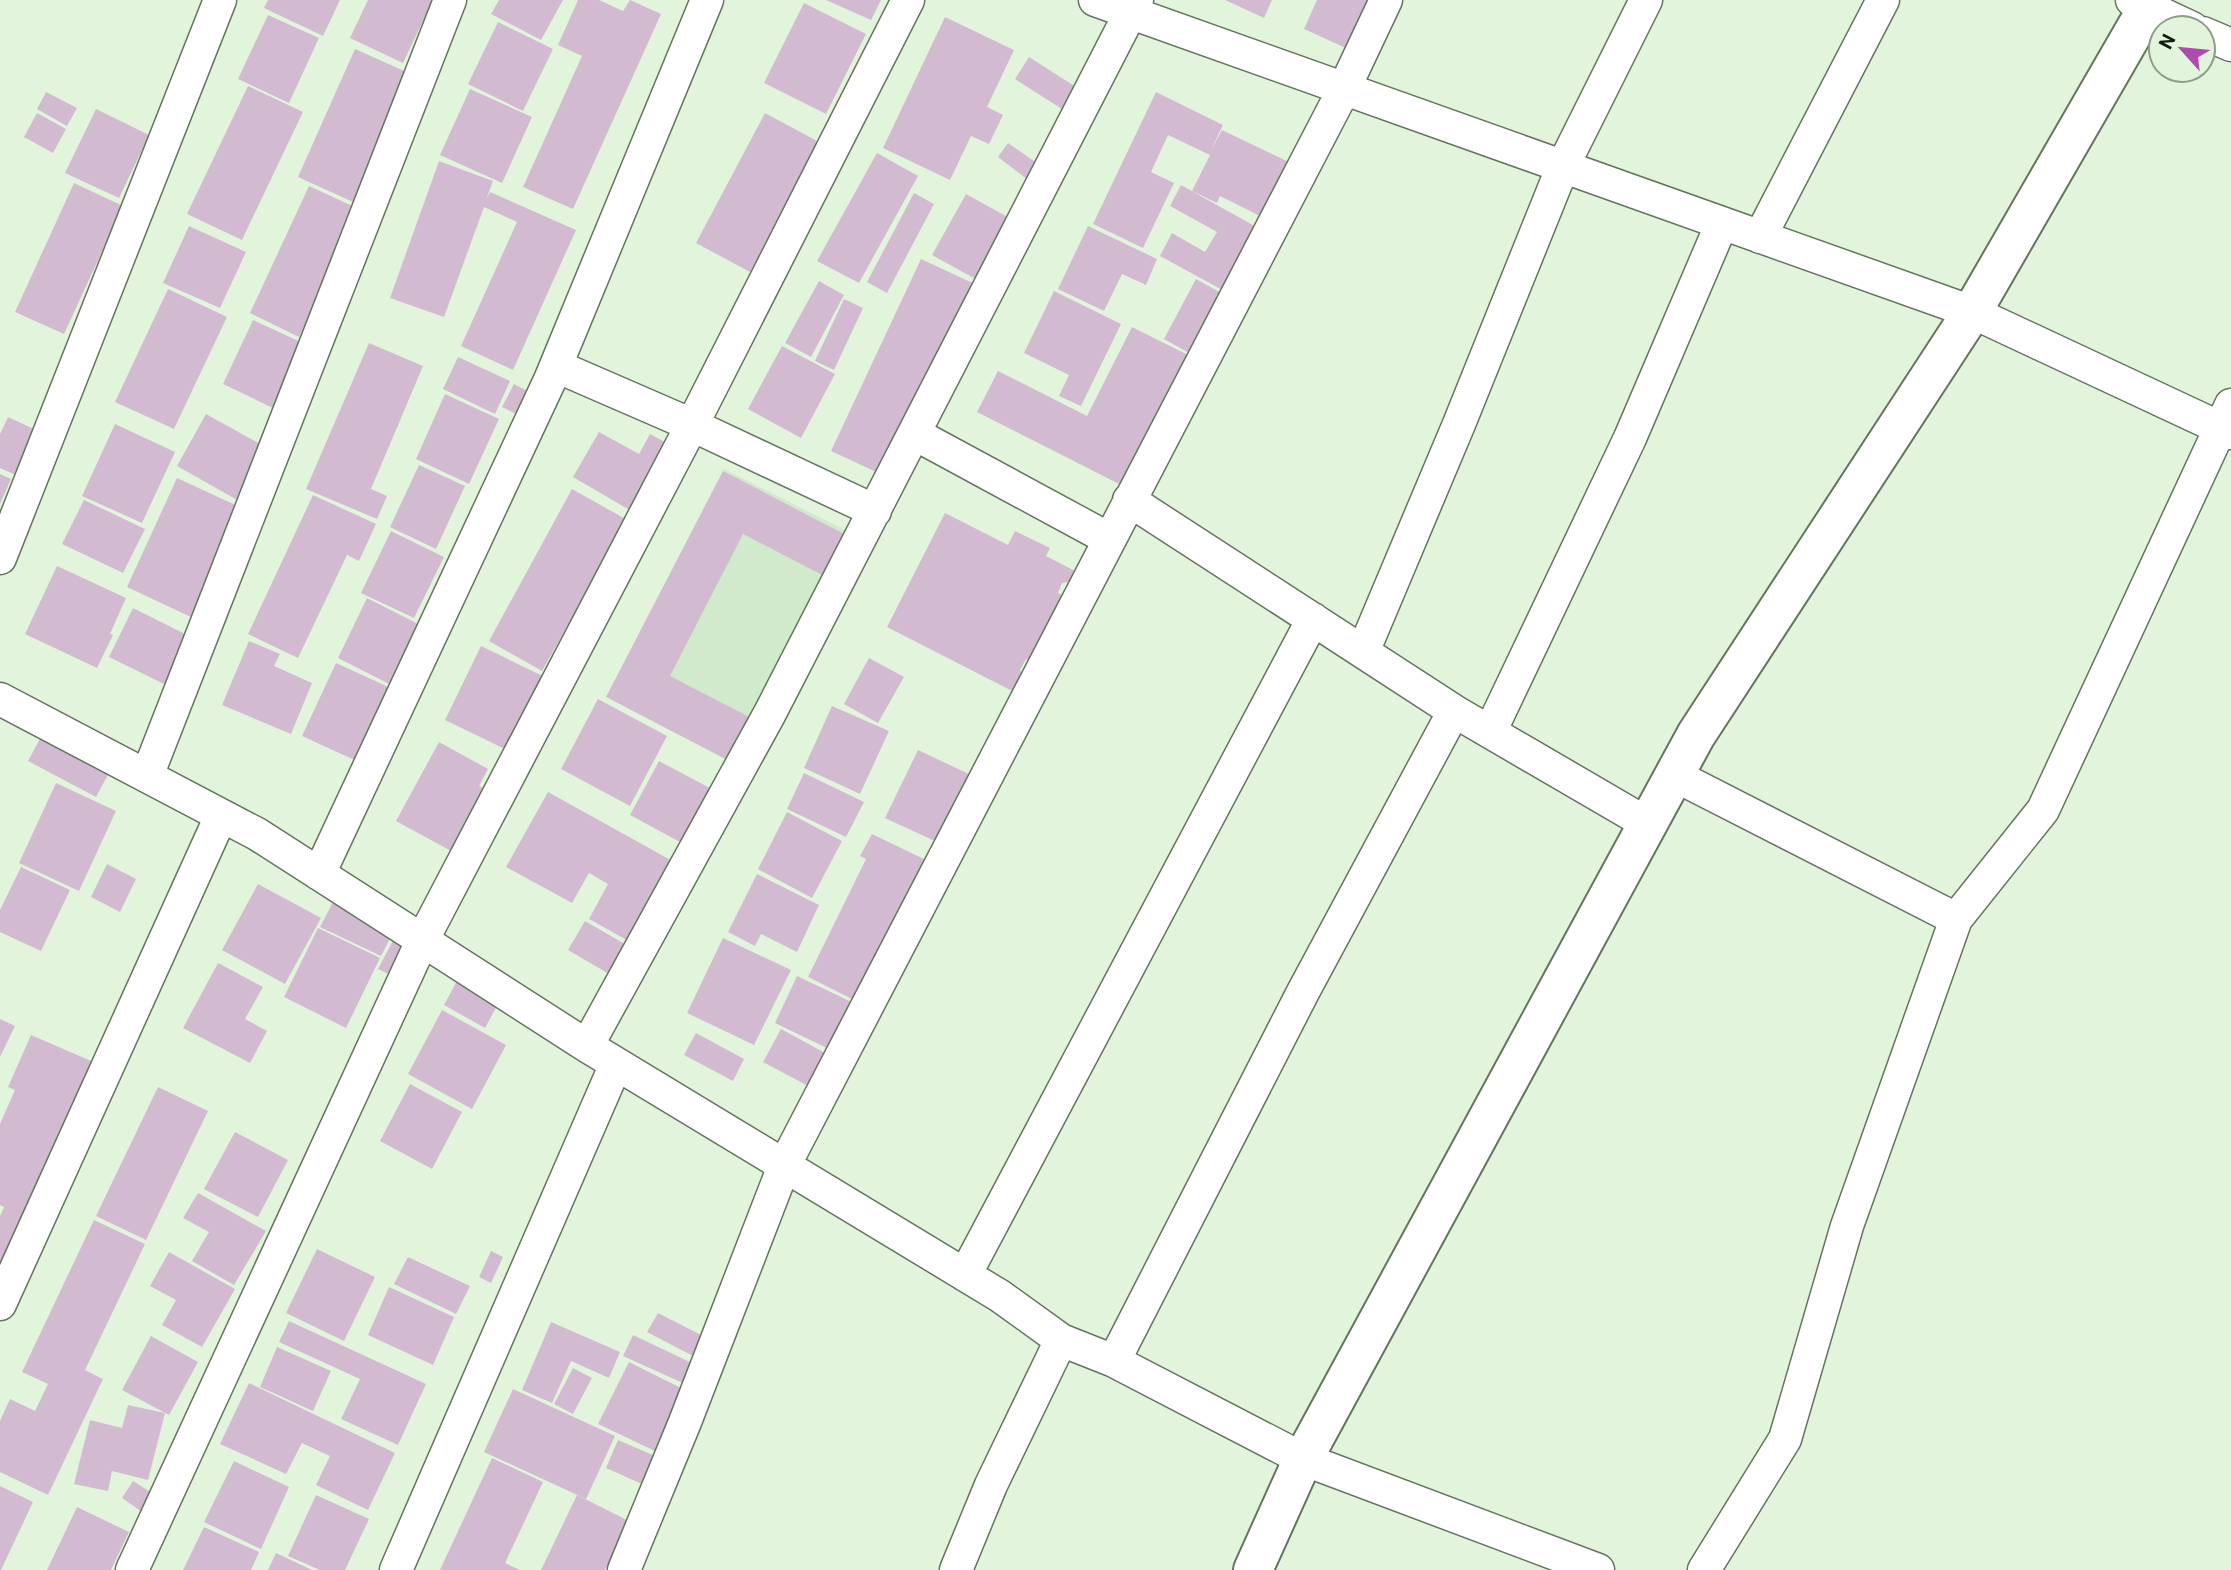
<svg xmlns="http://www.w3.org/2000/svg" width="2231" height="1570" font-family="Roboto,sans-serif">
<style>
.built{fill:#d1eacb}
.building{fill:#d2bbd0}
.lines{fill:none;stroke-linecap:round;stroke-linejoin:round}
.street-casing{stroke:#64755f;stroke-width:35}
.secondary-casing{stroke:#64755f;stroke-width:42}
.street{stroke:#fff;stroke-width:32}
.secondary{stroke:#fff;stroke-width:38}
</style>
<rect width="100%" height="100%" fill="#e2f5dc"/>
<!-- built -->
<path class="built" d="M 724,469 L 851,533 L 736,761 L 608,697 Z"/>
<!-- building -->
<path class="building" d="M 268,0 L 340,0 L 323,36 L 264,8 Z
M 368,0 L 433,0 L 403,63 L 350,38 Z
M 499,0 L 563,0 L 541,40 L 491,14 Z
M 578,0 L 599,0 L 623,11 L 630,0 L 661,14 L 573,209 L 523,187 L 582,56 L 558,45 Z
M 826,0 L 881,0 L 871,20 Z
M 1225,0 L 1272,0 L 1264,18 Z
M 1317,0 L 1383,0 L 1359,54 L 1304,29 Z
M 804,3 L 866,34 L 826,114 L 764,83 Z
M 268,15 L 319,38 L 289,103 L 238,79 Z
M 945,17 L 1014,50 L 987,107 L 1003,115 L 989,144 L 971,136 L 950,180 L 883,148 Z
M 498,22 L 553,49 L 523,111 L 468,84 Z
M 355,49 L 411,74 L 353,202 L 298,177 Z
M 1029,57 L 1079,89 L 1065,111 L 1015,79 Z
M 248,86 L 303,112 L 242,240 L 187,214 Z
M 470,89 L 532,117 L 502,183 L 440,155 Z
M 46,92 L 77,108 L 67,126 L 37,109 Z
M 1156,92 L 1223,125 L 1210,152 L 1222,130 L 1293,164 L 1266,219 L 1220,196 L 1217,203 L 1192,191 L 1210,155 L 1168,135 L 1151,172 L 1174,183 L 1143,248 L 1093,224 Z
M 96,109 L 149,135 L 119,198 L 65,173 Z
M 37,113 L 66,129 L 53,153 L 24,137 Z
M 765,113 L 819,142 L 750,272 L 696,243 Z
M 1008,143 L 1038,164 L 1027,179 L 998,157 Z
M 877,153 L 918,176 L 859,283 L 817,261 Z
M 439,161 L 493,181 L 486,200 L 490,192 L 576,230 L 513,370 L 461,346 L 517,222 L 484,207 L 444,317 L 390,298 Z
M 74,183 L 123,206 L 64,334 L 15,312 Z
M 1181,185 L 1260,229 L 1226,292 L 1160,256 L 1172,233 L 1205,252 L 1217,232 L 1170,206 Z
M 309,186 L 359,209 L 299,337 L 250,313 Z
M 914,193 L 934,204 L 887,293 L 867,282 Z
M 966,194 L 1013,220 L 979,281 L 932,255 Z
M 189,226 L 246,252 L 220,308 L 163,283 Z
M 1088,226 L 1157,259 L 1146,285 L 1122,274 L 1104,311 L 1058,289 Z
M 921,259 L 977,285 L 887,477 L 831,451 Z
M 1196,279 L 1223,294 L 1191,354 L 1164,339 Z
M 819,281 L 844,295 L 811,357 L 785,343 Z
M 168,289 L 227,317 L 174,429 L 115,402 Z
M 1054,291 L 1121,324 L 1081,406 L 1059,396 L 1069,375 L 1024,353 Z
M 844,299 L 863,308 L 834,370 L 815,361 Z
M 253,320 L 305,344 L 275,409 L 223,384 Z
M 1132,327 L 1192,357 L 1125,487 L 977,412 L 998,371 L 1087,416 Z
M 369,343 L 423,366 L 371,489 L 387,496 L 377,519 L 306,489 Z
M 782,346 L 835,374 L 801,438 L 748,409 Z
M 458,357 L 510,381 L 495,414 L 443,389 Z
M 514,384 L 545,400 L 534,423 L 502,407 Z
M 445,394 L 499,419 L 469,484 L 416,459 Z
M 206,414 L 269,449 L 239,501 L 177,466 Z
M 8,417 L 36,430 L 16,475 L 0,468 L 0,434 Z
M 115,424 L 175,452 L 142,523 L 82,496 Z
M 599,432 L 639,454 L 650,434 L 676,448 L 638,515 L 573,477 Z
M 419,465 L 465,486 L 436,549 L 390,527 Z
M 723,471 L 846,535 L 824,576 L 743,534 L 670,676 L 757,721 L 735,764 L 606,697 Z
M 0,474 L 11,479 L 0,504 Z
M 177,478 L 244,509 L 193,618 L 127,587 Z
M 572,489 L 636,525 L 580,626 L 570,621 L 542,671 L 489,641 Z
M 313,495 L 376,524 L 359,561 L 347,555 L 298,658 L 248,634 Z
M 84,500 L 145,529 L 123,573 L 62,544 Z
M 945,513 L 1008,545 L 1015,531 L 1050,548 L 1046,556 L 1077,572 L 1075,581 L 1062,583 L 1058,593 L 1066,597 L 1033,662 L 1026,659 L 1020,670 L 1026,681 L 1016,693 L 887,627 Z
M 391,531 L 444,557 L 414,618 L 361,593 Z
M 57,566 L 126,598 L 110,634 L 113,635 L 97,668 L 25,634 Z
M 367,598 L 426,628 L 397,688 L 338,658 Z
M 133,608 L 189,636 L 166,685 L 109,657 Z
M 249,641 L 280,654 L 274,666 L 312,683 L 291,734 L 222,705 Z
M 481,646 L 553,681 L 517,755 L 445,720 Z
M 869,658 L 904,677 L 878,723 L 844,704 Z
M 336,663 L 395,690 L 361,763 L 302,736 Z
M 598,699 L 667,736 L 630,806 L 561,769 Z
M 832,706 L 889,731 L 860,794 L 804,768 Z
M 42,735 L 110,771 L 96,797 L 28,761 Z
M 439,742 L 488,769 L 479,786 L 497,796 L 464,858 L 396,821 Z
M 918,750 L 971,775 L 939,843 L 885,818 Z
M 659,761 L 721,794 L 691,848 L 630,815 Z
M 804,773 L 864,802 L 846,837 L 787,809 Z
M 56,783 L 116,811 L 79,891 L 19,863 Z
M 548,792 L 685,868 L 641,948 L 589,919 L 608,884 L 589,873 L 572,903 L 506,867 Z
M 787,812 L 842,841 L 812,898 L 758,869 Z
M 872,834 L 928,861 L 858,1002 L 808,977 L 866,859 L 860,856 Z
M 107,864 L 136,879 L 120,912 L 91,897 Z
M 21,867 L 70,890 L 41,951 L 0,932 L 0,910 Z
M 757,874 L 819,905 L 797,952 L 761,934 L 755,946 L 728,932 Z
M 258,884 L 321,918 L 285,984 L 222,950 Z
M 333,902 L 394,931 L 381,956 L 320,927 Z
M 585,921 L 637,951 L 621,981 L 568,950 Z
M 318,928 L 380,958 L 346,1028 L 284,997 Z
M 399,929 L 422,941 L 401,980 L 378,969 Z
M 723,938 L 791,970 L 754,1045 L 687,1013 Z
M 218,963 L 263,987 L 245,1019 L 267,1031 L 250,1063 L 183,1028 Z
M 797,976 L 858,1005 L 835,1052 L 775,1023 Z
M 457,981 L 498,1004 L 485,1028 L 444,1005 Z
M 442,1010 L 506,1045 L 472,1109 L 408,1074 Z
M 0,1019 L 15,1026 L 0,1057 Z
M 781,1029 L 827,1054 L 810,1087 L 763,1062 Z
M 696,1033 L 744,1059 L 733,1081 L 684,1055 Z
M 31,1035 L 98,1064 L 0,1291 L 0,1216 L 4,1207 L 0,1205 L 0,1124 L 15,1090 L 8,1087 Z
M 410,1084 L 462,1112 L 432,1169 L 380,1141 Z
M 158,1087 L 208,1111 L 146,1240 L 96,1216 Z
M 235,1132 L 288,1160 L 258,1217 L 204,1189 Z
M 198,1193 L 266,1231 L 234,1285 L 192,1261 L 209,1232 L 183,1218 Z
M 94,1220 L 145,1244 L 85,1370 L 103,1379 L 48,1495 L 0,1472 L 0,1421 L 10,1399 L 35,1411 L 48,1384 L 22,1372 Z
M 317,1249 L 375,1277 L 344,1341 L 286,1313 Z
M 491,1251 L 503,1257 L 491,1283 L 479,1277 Z
M 169,1252 L 235,1289 L 202,1347 L 162,1325 L 176,1300 L 150,1286 Z
M 408,1257 L 470,1286 L 456,1314 L 394,1284 Z
M 389,1287 L 454,1317 L 433,1365 L 368,1335 Z
M 658,1313 L 705,1337 L 695,1357 L 647,1332 Z
M 289,1321 L 426,1384 L 398,1445 L 341,1419 L 360,1379 L 279,1342 Z
M 551,1322 L 620,1352 L 609,1378 L 571,1361 L 552,1403 L 522,1390 Z
M 633,1335 L 694,1364 L 685,1384 L 623,1356 Z
M 151,1336 L 198,1362 L 169,1415 L 122,1390 Z
M 277,1347 L 331,1371 L 313,1411 L 260,1387 Z
M 629,1362 L 685,1390 L 655,1451 L 598,1424 Z
M 573,1368 L 592,1378 L 573,1414 L 554,1404 Z
M 249,1383 L 395,1453 L 368,1510 L 316,1485 L 330,1456 L 302,1443 L 286,1474 L 220,1444 Z
M 513,1389 L 615,1436 L 586,1499 L 484,1452 Z
M 128,1405 L 165,1413 L 148,1480 L 112,1471 L 108,1491 L 74,1484 L 90,1420 L 122,1428 Z
M 618,1440 L 655,1456 L 642,1484 L 606,1468 Z
M 492,1458 L 543,1482 L 505,1563 L 520,1570 L 440,1570 Z
M 234,1461 L 289,1487 L 261,1549 L 204,1522 Z
M 133,1481 L 163,1500 L 151,1518 L 122,1498 Z
M 0,1486 L 33,1502 L 1,1570 L 0,1570 Z
M 316,1495 L 369,1519 L 345,1570 L 320,1570 L 288,1556 Z
M 577,1495 L 629,1521 L 605,1570 L 541,1570 Z
M 77,1507 L 129,1532 L 111,1570 L 47,1570 Z
M 204,1527 L 259,1552 L 251,1570 L 183,1570 Z
M 276,1553 L 312,1570 L 268,1570 Z"/>
<g class="lines">
<defs>
<path id="street" d="M 1095,0 L 1972,312 L 2231,433
M 2132,0 L 2192,28
M 2203,33 L 2231,45
M 1760,237 L 1883,0
M 556,366 L 692,425 L 875,511
M 915,434 L 1109,539
M 1129,500 L 1454,711 L 1648,824
M 0,558 L 220,0
M 1363,652 L 1459,424 L 1563,166 L 1646,0
M 0,699 L 257,834 L 587,1046 L 1000,1296 L 1061,1340 L 1114,1361 L 1303,1459 L 1598,1570
M 1490,732 L 1630,438 L 1722,223
M 1674,775 L 1956,919
M 147,776 L 450,0
M 319,874 L 550,380 L 707,0
M 587,1046 L 770,713 L 1137,0
M 965,1275 L 1313,619
M 0,1304 L 221,816
M 1114,1361 L 1303,992 L 1454,711
M 132,1570 L 422,941 L 692,425 L 908,0
M 396,1570 L 616,1064
M 624,1570 L 685,1422 L 784,1166 L 1344,89 L 1386,0
M 956,1570 L 991,1485 L 1061,1340
M 1704,1570 L 1785,1439 L 1847,1226 L 1956,919 L 2043,810 L 2231,405"/>
<path id="secondary" d="M 1253,1570 L 1303,1459 L 1696,735 L 1972,312 L 2152,0"/>
</defs>
<!-- street casing -->
<use href="#street" class="street-casing"/>
<!-- secondary casing -->
<use href="#secondary" class="secondary-casing"/>
<!-- street -->
<use href="#street" class="street"/>
<!-- secondary -->
<use href="#secondary" class="secondary"/>
</g>
<!-- north arrow -->
<g transform="translate(2182 49) rotate(297)"><circle r="33" fill="#e2f5dc" stroke="#8f9d8b" stroke-width="2"/>
<path d="M0-5L12 26L0 18L-12 26Z" fill="#af4aaf"/>
<text y="-10" font-size="19" font-weight="bold" text-anchor="middle" fill="#131a12">N</text>
</g>
</svg>
